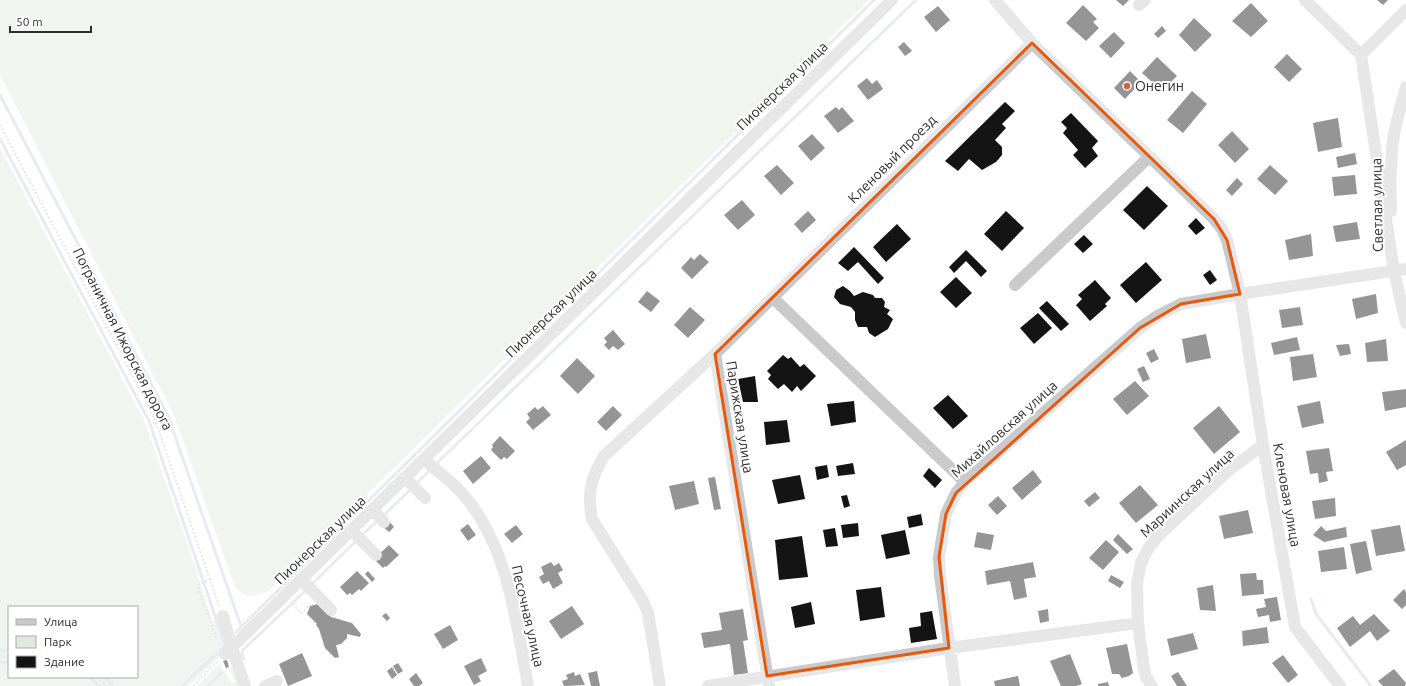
<svg xmlns="http://www.w3.org/2000/svg" width="1406" height="686" font-family="Ubuntu,sans-serif">
<style>
.green{fill:#dfe9dd;fill-rule:evenodd}
.lines{fill:none;stroke-linecap:round;stroke-linejoin:round}
.stream{stroke:#cbd3e7;stroke-width:3}
.building{fill:#141414}
.path{stroke:#cacaca;stroke-width:2;stroke-dasharray:2 2;stroke-linecap:butt}
.minor{stroke:#cacaca;stroke-width:12}
.marked{fill:none;stroke:#e8590c;stroke-width:3;stroke-linejoin:round}
.poi-dot{fill:#d16443;stroke:#fff;stroke-width:1.5}
.labels{text-anchor:middle;stroke-width:4;stroke-linejoin:round;paint-order:stroke}
.street-label{font-size:14px;fill:#2d2d2d;stroke:#fff}
.poi-label{font-size:14px;fill:#2d2d2d;stroke:#fff;text-anchor:start}
</style>
<rect width="100%" height="100%" fill="#fff"/>
<!-- green -->
<path class="green" d="M 0,0 L 869,0 L 269,591 C 254,596 247,600 235,587 L 174,415 L 0,75 Z
M 0,148 L 144,420 L 193,561 L 212,620 L 220,617 L 228,648 L 189,686 L 0,686 ZM 9,607 L 137,607 L 137,677 L 9,677 Z
M 220,663 L 223,670 L 232,683 L 235,682 L 229,667 L 233,666 L 242,686 L 197,686 Z"/>
<g class="lines">
<!-- stream -->
<path class="stream" d="M 0,95 L 168,416 L 241,626
M 0,139 L 149,421 L 226,648
M 435,465 L 916,0
M 415,485 L 431,469
M 383,516 L 411,489
M 361,536 L 379,519
M 311,585 L 357,540
M 1311,599 L 1316,614 L 1371,686
M 236,632 L 874,0
M 0,650 L 9,652
M 244,659 L 242,654 L 243,650 L 307,589
M 0,662 L 9,663
M 90,677 L 99,686
M 105,677 L 113,686
M 182,686 L 225,646
M 208,686 L 222,672"/>
</g>
<!-- building -->
<path class="building" d="M 1116,0 L 1129,0 L 1123,6 Z
M 1377,0 L 1388,0 L 1383,5 Z
M 1251,3 L 1268,21 L 1251,37 L 1232,21 Z
M 1083,5 L 1097,19 L 1093,22 L 1099,28 L 1086,41 L 1066,23 Z
M 938,6 L 950,20 L 936,32 L 924,17 Z
M 1194,18 L 1212,35 L 1195,52 L 1179,35 Z
M 1162,26 L 1166,31 L 1158,38 L 1154,34 Z
M 1114,32 L 1125,43 L 1111,58 L 1099,46 Z
M 904,42 L 912,51 L 905,56 L 898,47 Z
M 1287,54 L 1302,69 L 1289,82 L 1274,67 Z
M 1157,57 L 1177,76 L 1162,91 L 1142,73 Z
M 1130,71 L 1141,82 L 1125,99 L 1114,88 Z
M 867,78 L 872,84 L 877,80 L 883,89 L 868,100 L 857,86 Z
M 1192,91 L 1207,104 L 1183,133 L 1167,120 Z
M 1005,102 L 1015,111 L 1002,124 L 1006,128 L 995,140 L 1002,147 L 1002,155 L 996,162 L 982,170 L 969,159 L 958,171 L 945,161 Z
M 836,107 L 839,110 L 842,107 L 854,121 L 838,133 L 824,116 Z
M 1071,113 L 1098,141 L 1092,148 L 1098,156 L 1085,168 L 1073,155 L 1078,150 L 1063,133 L 1067,128 L 1061,122 Z
M 1338,118 L 1342,147 L 1318,152 L 1313,123 Z
M 1232,131 L 1249,149 L 1235,163 L 1218,145 Z
M 812,134 L 825,148 L 811,161 L 798,146 Z
M 1355,153 L 1357,164 L 1338,168 L 1336,157 Z
M 777,165 L 794,183 L 781,195 L 764,176 Z
M 1270,165 L 1288,181 L 1275,195 L 1257,179 Z
M 1355,175 L 1357,194 L 1334,196 L 1332,177 Z
M 1237,178 L 1243,184 L 1232,196 L 1226,190 Z
M 1147,186 L 1168,206 L 1144,230 L 1123,210 Z
M 742,200 L 755,215 L 738,230 L 724,215 Z
M 808,211 L 816,220 L 802,233 L 794,224 Z
M 1006,211 L 1024,228 L 1002,251 L 984,234 Z
M 1196,218 L 1205,228 L 1196,235 L 1188,226 Z
M 1357,222 L 1360,239 L 1336,242 L 1333,226 Z
M 897,224 L 911,239 L 886,262 L 873,247 Z
M 1311,234 L 1313,256 L 1289,260 L 1285,240 Z
M 1084,235 L 1093,244 L 1083,253 L 1074,244 Z
M 854,247 L 884,278 L 878,284 L 858,262 L 848,271 L 838,263 Z
M 966,250 L 987,271 L 981,277 L 966,261 L 954,273 L 949,267 Z
M 700,254 L 709,262 L 692,279 L 681,268 L 691,257 L 694,260 Z
M 1146,262 L 1162,280 L 1136,303 L 1120,285 Z
M 1210,270 L 1217,280 L 1210,285 L 1203,275 Z
M 956,277 L 972,293 L 956,308 L 940,292 Z
M 1095,280 L 1111,298 L 1105,304 L 1107,306 L 1090,321 L 1076,305 L 1082,299 L 1078,295 Z
M 843,286 L 850,291 L 854,296 L 863,292 L 873,295 L 875,298 L 882,298 L 885,302 L 884,307 L 890,310 L 887,314 L 893,319 L 888,329 L 875,337 L 869,333 L 867,327 L 858,327 L 855,320 L 855,312 L 851,307 L 840,304 L 834,297 L 836,290 Z
M 647,291 L 660,301 L 651,312 L 638,302 Z
M 1376,294 L 1378,313 L 1356,319 L 1352,299 Z
M 1047,301 L 1069,324 L 1061,331 L 1039,308 Z
M 690,307 L 705,320 L 688,338 L 674,325 Z
M 1300,307 L 1303,325 L 1282,328 L 1279,310 Z
M 1038,313 L 1052,328 L 1034,344 L 1020,328 Z
M 613,330 L 625,344 L 618,350 L 613,346 L 609,350 L 604,345 L 607,342 L 604,338 Z
M 1206,334 L 1211,358 L 1186,363 L 1182,339 Z
M 1297,337 L 1300,350 L 1274,355 L 1271,343 Z
M 1386,339 L 1388,361 L 1367,362 L 1365,343 Z
M 1349,344 L 1351,354 L 1340,356 L 1336,345 Z
M 1154,349 L 1159,359 L 1151,363 L 1146,353 Z
M 1313,354 L 1317,377 L 1293,381 L 1290,357 Z
M 783,355 L 788,359 L 791,357 L 800,367 L 804,364 L 816,376 L 801,391 L 797,386 L 792,392 L 784,384 L 778,389 L 768,379 L 771,375 L 767,371 Z
M 577,358 L 595,376 L 578,394 L 560,376 Z
M 1144,366 L 1150,379 L 1143,382 L 1137,369 Z
M 755,376 L 758,402 L 743,402 L 738,379 Z
M 1135,381 L 1149,396 L 1127,415 L 1113,399 Z
M 1406,389 L 1406,407 L 1385,411 L 1382,392 Z
M 948,395 L 968,416 L 953,429 L 933,408 Z
M 854,401 L 856,422 L 831,426 L 827,404 Z
M 1320,401 L 1324,423 L 1302,428 L 1297,406 Z
M 543,406 L 551,415 L 533,430 L 526,422 L 530,418 L 527,414 L 535,407 L 538,410 Z
M 613,406 L 622,415 L 606,431 L 597,422 Z
M 1219,406 L 1240,432 L 1214,454 L 1193,428 Z
M 787,420 L 790,442 L 766,445 L 764,422 Z
M 500,436 L 515,451 L 507,459 L 504,457 L 501,460 L 491,450 L 493,447 L 492,445 Z
M 1406,440 L 1406,465 L 1397,470 L 1386,452 Z
M 1329,448 L 1333,471 L 1326,472 L 1328,481 L 1319,483 L 1318,473 L 1310,474 L 1306,451 Z
M 481,456 L 491,468 L 473,484 L 463,471 Z
M 853,463 L 855,474 L 838,476 L 836,466 Z
M 827,465 L 829,477 L 817,480 L 815,467 Z
M 929,468 L 942,480 L 935,488 L 923,476 Z
M 1033,470 L 1042,482 L 1022,500 L 1012,488 Z
M 800,475 L 805,499 L 778,504 L 772,480 Z
M 715,477 L 721,509 L 714,510 L 708,478 Z
M 694,481 L 699,504 L 675,510 L 669,486 Z
M 1140,485 L 1158,505 L 1136,523 L 1119,503 Z
M 1095,492 L 1100,498 L 1089,507 L 1084,501 Z
M 847,495 L 850,506 L 844,508 L 841,496 Z
M 998,496 L 1007,506 L 997,515 L 988,505 Z
M 1335,498 L 1336,516 L 1315,519 L 1312,501 Z
M 1248,510 L 1253,533 L 1224,539 L 1219,516 Z
M 921,514 L 923,525 L 909,528 L 907,517 Z
M 387,519 L 394,527 L 389,532 L 381,525 Z
M 858,523 L 859,536 L 843,538 L 841,525 Z
M 468,524 L 476,535 L 468,541 L 460,530 Z
M 516,525 L 523,534 L 512,543 L 504,534 Z
M 1400,525 L 1405,551 L 1376,556 L 1371,530 Z
M 1321,526 L 1326,531 L 1346,527 L 1347,537 L 1324,542 L 1313,535 Z
M 835,528 L 838,546 L 826,547 L 823,530 Z
M 905,530 L 910,554 L 886,559 L 881,535 Z
M 977,532 L 994,535 L 991,550 L 974,547 Z
M 1118,534 L 1133,549 L 1127,554 L 1113,540 Z
M 802,536 L 808,577 L 779,580 L 775,540 Z
M 1106,540 L 1119,552 L 1103,570 L 1089,558 Z
M 1366,541 L 1372,570 L 1356,574 L 1350,544 Z
M 389,545 L 399,555 L 386,567 L 385,566 L 383,568 L 376,561 L 376,557 Z
M 1344,547 L 1347,569 L 1321,572 L 1318,551 Z
M 551,562 L 554,566 L 559,563 L 563,570 L 558,573 L 563,583 L 553,589 L 549,581 L 543,584 L 539,577 L 544,574 L 541,567 Z
M 1033,562 L 1036,577 L 1024,579 L 1027,597 L 1014,600 L 1010,581 L 987,585 L 985,571 Z
M 357,571 L 369,583 L 361,591 L 359,589 L 352,595 L 350,593 L 347,595 L 340,587 Z
M 368,571 L 375,579 L 372,582 L 365,574 Z
M 1256,573 L 1257,580 L 1263,580 L 1264,594 L 1242,596 L 1240,574 Z
M 1111,575 L 1124,582 L 1120,588 L 1108,581 Z
M 1213,585 L 1216,611 L 1200,610 L 1197,588 Z
M 881,587 L 885,617 L 860,621 L 856,590 Z
M 1404,589 L 1406,592 L 1406,605 L 1402,609 L 1393,600 Z
M 1277,597 L 1281,620 L 1270,622 L 1269,615 L 1258,617 L 1256,609 L 1266,607 L 1264,599 Z
M 811,602 L 815,624 L 795,628 L 791,607 Z
M 318,604 L 331,617 L 352,623 L 361,634 L 360,637 L 347,634 L 347,638 L 341,644 L 336,645 L 339,657 L 335,658 L 325,648 L 319,629 L 316,625 L 317,624 L 307,614 L 310,606 Z
M 572,606 L 584,624 L 561,639 L 549,621 Z
M 743,609 L 748,640 L 743,641 L 748,673 L 734,675 L 730,644 L 704,648 L 701,633 L 722,630 L 719,613 Z
M 1048,609 L 1049,621 L 1040,623 L 1038,611 Z
M 932,611 L 937,639 L 911,643 L 909,628 L 921,626 L 920,613 Z
M 386,613 L 390,618 L 387,621 L 382,616 Z
M 1374,614 L 1390,631 L 1377,641 L 1370,631 L 1350,647 L 1337,628 L 1353,616 L 1360,625 Z
M 450,625 L 458,640 L 443,649 L 434,634 Z
M 1267,627 L 1269,643 L 1243,646 L 1242,631 Z
M 1193,633 L 1198,649 L 1171,656 L 1167,639 Z
M 1127,644 L 1133,673 L 1129,676 L 1122,678 L 1119,674 L 1112,674 L 1106,648 Z
M 302,653 L 312,676 L 288,686 L 279,664 Z
M 1070,654 L 1082,684 L 1076,686 L 1061,686 L 1050,661 Z
M 1283,655 L 1298,675 L 1288,683 L 1272,663 Z
M 481,658 L 487,671 L 478,676 L 481,681 L 474,685 L 464,666 Z
M 227,660 L 229,667 L 226,668 L 223,661 Z
M 398,663 L 403,671 L 398,674 L 393,666 Z
M 392,667 L 397,675 L 392,679 L 387,671 Z
M 1394,669 L 1406,683 L 1405,686 L 1383,686 L 1378,681 Z
M 597,671 L 600,686 L 591,686 L 588,673 Z
M 574,672 L 575,676 L 580,674 L 585,685 L 564,686 L 562,681 L 568,679 L 566,675 Z
M 1178,672 L 1187,686 L 1177,686 L 1171,676 Z
M 416,673 L 423,683 L 419,686 L 414,686 L 409,679 Z
M 1018,676 L 1020,686 L 995,686 L 994,681 Z
M 1108,682 L 1109,686 L 1098,686 L 1098,684 Z"/>
<g class="lines">
<!-- path -->
<path class="path" d="M 0,125 L 151,411 L 160,434 L 219,606
M 211,579 L 199,584 L 199,590 L 217,640
M 293,604 L 301,613 L 311,604
M 0,656 L 9,657
M 97,677 L 107,686
M 193,686 L 218,661"/>
<!-- minor -->
<path class="minor" d="M 995,0 L 1032,43 L 1214,219 L 1222,229 L 1227,240 L 1240,294 L 1263,445 L 1295,627 L 1340,686
M 1305,0 L 1361,55
M 1139,5 L 1145,0
M 1391,211 C 1390,188 1390,165 1393,142 C 1395,124 1401,105 1406,87
M 1393,263 L 1394,271 L 1406,323
M 1394,271 L 1361,55 L 1406,10
M 1015,285 L 1149,157
M 773,298 L 965,482
M 715,354 L 769,686
M 424,459 C 436,470 450,480 461,492 C 508,544 516,620 528,686
M 405,478 L 425,498
M 373,510 L 384,522
M 351,530 L 376,555
M 301,579 L 331,610
M 223,616 L 232,648 L 245,686
M 225,654 L 892,0
M 265,686 L 277,681
M 660,686 L 648,613 L 643,601 L 592,519 C 587,493 591,478 604,456 L 715,354 L 1032,43
M 708,686 L 949,648 L 1138,623
M 955,686 L 940,576 L 939,557 L 946,514 L 956,493 L 965,482 L 1140,328 L 1159,315 L 1181,304 L 1240,294 L 1406,269
M 1152,686 L 1146,677 L 1144,669 L 1138,623 L 1137,584 L 1141,563 L 1148,549 L 1158,536 L 1229,470 L 1263,445"/>
</g>
<!-- marked area -->
<path d="M0 0H1406V686H0ZM 1032,43 L 1214,219 L 1227,240 L 1240,294 L 1181,304 L 1140,328 L 956,493 L 946,514 L 939,557 L 949,648 L 767,676 L 715,354 Z" fill="#fff" fill-opacity=".55" fill-rule="evenodd"/>
<path class="marked" d="M 1032,43 L 1214,219 L 1227,240 L 1240,294 L 1181,304 L 1140,328 L 956,493 L 946,514 L 939,557 L 949,648 L 767,676 L 715,354 Z"/>
<!-- markers -->
<circle class="poi-dot" cx="1127" cy="86" r="4"/>
<g class="labels">
<!-- street labels -->
<g class="street-label">
<text transform="translate(782 86) rotate(-44)" y="5">Пионерская улица</text>
<text transform="translate(892 159) rotate(-45)" y="5">Кленовый проезд</text>
<text transform="translate(1377 205) rotate(-91)" y="5">Светлая улица</text>
<text transform="translate(551 313) rotate(-44)" y="5">Пионерская улица</text>
<text transform="translate(123 339) rotate(63)" y="5">Пограничная Ижорская дорога</text>
<text transform="translate(740 417) rotate(81)" y="5">Парижская улица</text>
<text transform="translate(1004 429) rotate(-42)" y="5">Михайловская улица</text>
<text transform="translate(1187 493) rotate(-43)" y="5">Мариинская улица</text>
<text transform="translate(1287 495) rotate(80)" y="5">Кленовая улица</text>
<text transform="translate(320 540) rotate(-44)" y="5">Пионерская улица</text>
<text transform="translate(528 616) rotate(77)" y="5">Песочная улица</text>
</g>
<!-- poi labels -->
<g class="poi-label">
<text x="1135" y="91">Онегин</text>
</g>
</g>
<!-- legend -->
<rect x="8" y="606" width="130" height="72" fill="#ffffff" stroke="#ababab"/>
<rect x="16" y="619" width="20" height="6" fill="#cacaca" stroke="#ababab"/>
<text x="44" y="626" font-size="12" fill="#2d2d2d">Улица</text>
<rect x="16" y="636" width="20" height="12" fill="#dfe9dd" stroke="#ababab"/>
<text x="44" y="646" font-size="12" fill="#2d2d2d">Парк</text>
<rect x="16" y="656" width="20" height="12" fill="#141414" stroke="#ababab"/>
<text x="44" y="666" font-size="12" fill="#2d2d2d">Здание</text>
<!-- scale -->
<path d="M10 26v6h81v-6" fill="none" stroke="#2d2d2d" stroke-width="2"/>
<text x="16" y="26" font-size="12" fill="#2d2d2d" stroke="#ffffff" stroke-width="3" paint-order="stroke">50 m</text>
</svg>
